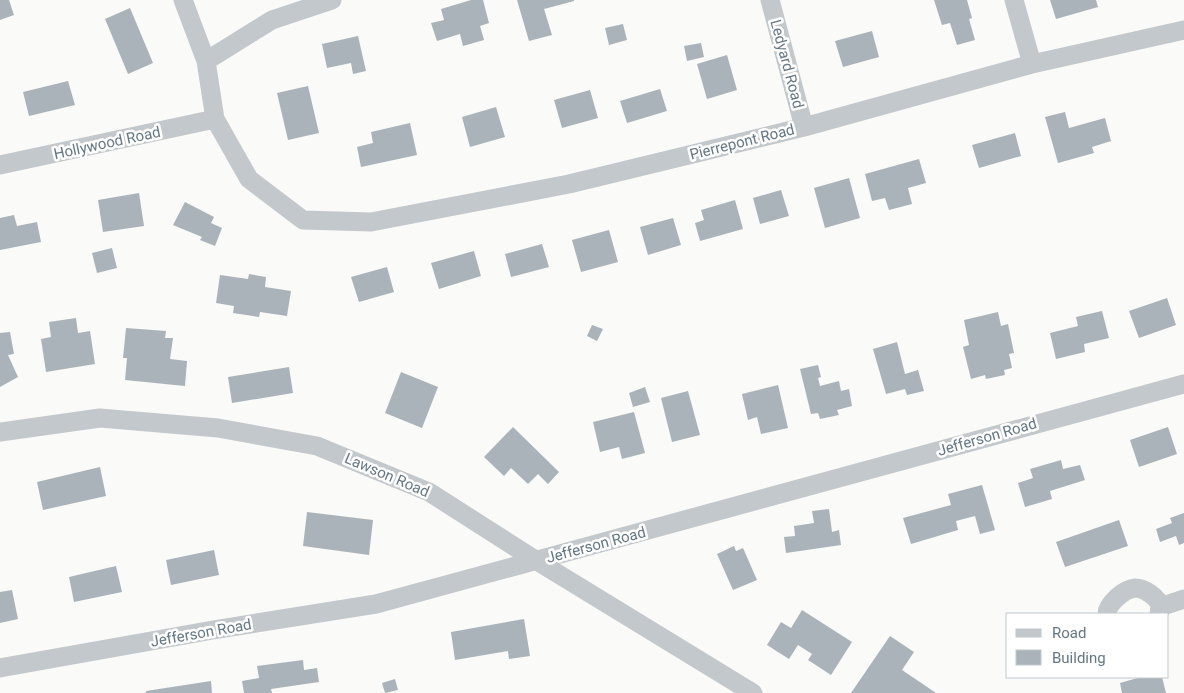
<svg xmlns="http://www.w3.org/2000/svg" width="1184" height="693" font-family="Roboto,sans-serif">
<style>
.building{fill:#aab3b9}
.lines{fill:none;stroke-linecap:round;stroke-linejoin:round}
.street{stroke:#c3c8cc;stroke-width:19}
.labels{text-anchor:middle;stroke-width:5;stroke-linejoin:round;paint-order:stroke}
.street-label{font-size:15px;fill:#657683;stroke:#fff}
</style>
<rect width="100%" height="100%" fill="#fafaf8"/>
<!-- building -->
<path class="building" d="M 0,0 L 9,0 L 14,15 L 0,20 Z
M 471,0 L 483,0 L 489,23 L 480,26 L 484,40 L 463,46 L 460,34 L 437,41 L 431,23 L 444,20 L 441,9 Z
M 517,0 L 574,0 L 574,1 L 544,9 L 552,35 L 529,41 Z
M 934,0 L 967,0 L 972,18 L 969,19 L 975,40 L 957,45 L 950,23 L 942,25 Z
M 1050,0 L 1096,0 L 1098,7 L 1056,19 Z
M 130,8 L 153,63 L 128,74 L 105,19 Z
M 623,24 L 627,40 L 609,45 L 605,28 Z
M 872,31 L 879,57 L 843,67 L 835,41 Z
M 358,36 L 366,71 L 353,74 L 351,63 L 327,68 L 322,44 Z
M 701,43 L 704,57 L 687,61 L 684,46 Z
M 727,55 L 737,90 L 707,99 L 697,64 Z
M 68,81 L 75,105 L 29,116 L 23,92 Z
M 308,86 L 319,133 L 288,140 L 277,93 Z
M 660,89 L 667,111 L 627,123 L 620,101 Z
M 590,90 L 598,118 L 562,128 L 554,100 Z
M 496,107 L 505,137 L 470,147 L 462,117 Z
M 1065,112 L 1069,128 L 1105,118 L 1111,141 L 1092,147 L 1094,153 L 1058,163 L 1045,117 Z
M 410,123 L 417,155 L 361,167 L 357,147 L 373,143 L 371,132 Z
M 1015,133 L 1021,156 L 979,168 L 972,145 Z
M 919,159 L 926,183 L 908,188 L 912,204 L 889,210 L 885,198 L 872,201 L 865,174 Z
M 849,178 L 860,218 L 825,228 L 814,188 Z
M 781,190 L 789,216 L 760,224 L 753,198 Z
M 139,193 L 144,226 L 103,232 L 98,200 Z
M 735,200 L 743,229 L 700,241 L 695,223 L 704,220 L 701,210 Z
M 185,202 L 214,217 L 211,223 L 222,228 L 215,246 L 200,240 L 202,237 L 173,225 Z
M 14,215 L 17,226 L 37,222 L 41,242 L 0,250 L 0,218 Z
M 673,218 L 681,245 L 648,255 L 640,227 Z
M 609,230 L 618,262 L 581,272 L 572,240 Z
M 542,244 L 549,267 L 511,277 L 505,254 Z
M 112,248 L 117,268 L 97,273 L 92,253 Z
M 474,251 L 481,276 L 439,289 L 431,263 Z
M 387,267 L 394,292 L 359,302 L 351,277 Z
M 249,274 L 266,277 L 265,287 L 291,291 L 287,316 L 260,312 L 259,317 L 233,313 L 234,306 L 216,303 L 220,275 L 248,279 Z
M 1167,298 L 1176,325 L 1139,338 L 1129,311 Z
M 1102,311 L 1109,338 L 1084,344 L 1085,352 L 1056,359 L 1050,333 L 1078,326 L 1076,317 Z
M 998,312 L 1001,326 L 1008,324 L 1014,353 L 1009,354 L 1012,368 L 1004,370 L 1005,375 L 986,379 L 985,375 L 971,379 L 963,347 L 969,345 L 964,320 Z
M 76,318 L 78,333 L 90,331 L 95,364 L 46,372 L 41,339 L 51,337 L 49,322 Z
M 592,325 L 603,329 L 597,341 L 587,336 Z
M 126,328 L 166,331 L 165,338 L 173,338 L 170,359 L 187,361 L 185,386 L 125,380 L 127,358 L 123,358 Z
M 10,332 L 14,354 L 8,355 L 18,377 L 0,387 L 0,333 Z
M 897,342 L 905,374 L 918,370 L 924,391 L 907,395 L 905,389 L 886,394 L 873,349 Z
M 818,365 L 821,377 L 818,378 L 820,386 L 839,381 L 841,391 L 849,389 L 852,406 L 837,410 L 839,415 L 820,419 L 818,413 L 811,414 L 800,369 Z
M 289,367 L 293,393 L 232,403 L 228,377 Z
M 401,372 L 438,387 L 422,428 L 385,413 Z
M 778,385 L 788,428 L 761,434 L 757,417 L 748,420 L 742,394 Z
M 645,387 L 650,402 L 633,407 L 629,393 Z
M 688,391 L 700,435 L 672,442 L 661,398 Z
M 634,412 L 645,453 L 622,459 L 619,447 L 600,452 L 593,422 Z
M 513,427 L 559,472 L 548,484 L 538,474 L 528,484 L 511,468 L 504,476 L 484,457 Z
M 1168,427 L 1177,454 L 1139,467 L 1130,440 Z
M 1061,460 L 1063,469 L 1080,465 L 1085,480 L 1050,491 L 1052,499 L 1025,507 L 1018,483 L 1033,478 L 1030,469 Z
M 100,467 L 106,496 L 43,510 L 37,482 Z
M 982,485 L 995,530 L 980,534 L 975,516 L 956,521 L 958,530 L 911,544 L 903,518 L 951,505 L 948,494 Z
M 829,509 L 832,532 L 839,530 L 841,545 L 786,553 L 784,537 L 795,536 L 794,526 L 814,523 L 812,511 Z
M 307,512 L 373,520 L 369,555 L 303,546 Z
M 1184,513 L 1184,543 L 1179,545 L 1176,536 L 1160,542 L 1156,529 L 1172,523 L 1170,518 Z
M 1119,520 L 1128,546 L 1065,567 L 1056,542 Z
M 734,546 L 736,551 L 743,548 L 757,580 L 733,590 L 717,554 Z
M 214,550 L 219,575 L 171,585 L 166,560 Z
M 116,566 L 122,592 L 74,602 L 69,577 Z
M 12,590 L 18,619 L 0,623 L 0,592 Z
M 802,610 L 852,642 L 831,675 L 808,660 L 812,654 L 798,645 L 789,659 L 767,645 L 781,622 L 791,628 Z
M 524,619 L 530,656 L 509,659 L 508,651 L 455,660 L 451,632 Z
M 890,636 L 914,652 L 902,670 L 936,693 L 851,693 Z
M 303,660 L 304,670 L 317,668 L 319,682 L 271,689 L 272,693 L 244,693 L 242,681 L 259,678 L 257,666 Z
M 1141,677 L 1162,677 L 1166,693 L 1122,693 L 1120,683 Z
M 395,679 L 398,690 L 385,693 L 382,683 Z
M 211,681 L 212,693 L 146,693 L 146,691 Z"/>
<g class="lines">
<!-- street -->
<path class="street" d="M 183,0 L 206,61 L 215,119 L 249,179 L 303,220 L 371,222 L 569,184 L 804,127 L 1032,64 L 1184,30
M 770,0 L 804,127
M 1014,0 L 1032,64
M 206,61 L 272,20 L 332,0
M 0,165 L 215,119
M 0,432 L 100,418 L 218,428 L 317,446 L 429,492 L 537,561 L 753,693
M 1160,607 L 1184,599
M 1107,614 C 1107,604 1124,589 1135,588 C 1144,588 1158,597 1160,606 C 1160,607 1159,614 1159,614
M 0,668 L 213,630 L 376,604 L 1184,384"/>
</g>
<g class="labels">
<!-- street labels -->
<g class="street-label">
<text transform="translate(787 64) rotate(75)" y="5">Ledyard Road</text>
<text transform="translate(742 142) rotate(-14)" y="5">Pierrepont Road</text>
<text transform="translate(107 143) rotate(-12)" y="5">Hollywood Road</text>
<text transform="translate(987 437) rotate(-16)" y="5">Jefferson Road</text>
<text transform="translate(387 475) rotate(23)" y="5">Lawson Road</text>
<text transform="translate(596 545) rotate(-15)" y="5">Jefferson Road</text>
<text transform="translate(201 633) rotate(-10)" y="5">Jefferson Road</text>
</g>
</g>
<!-- legend -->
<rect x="1006" y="613" width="162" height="65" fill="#ffffff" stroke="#c1c8cd"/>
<rect x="1016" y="629" width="25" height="8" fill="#c3c8cc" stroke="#c1c8cd"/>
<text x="1052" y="638" font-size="15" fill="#657683">Road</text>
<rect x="1016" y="650" width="25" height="15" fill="#aab3b9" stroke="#c1c8cd"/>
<text x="1052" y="663" font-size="15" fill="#657683">Building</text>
</svg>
